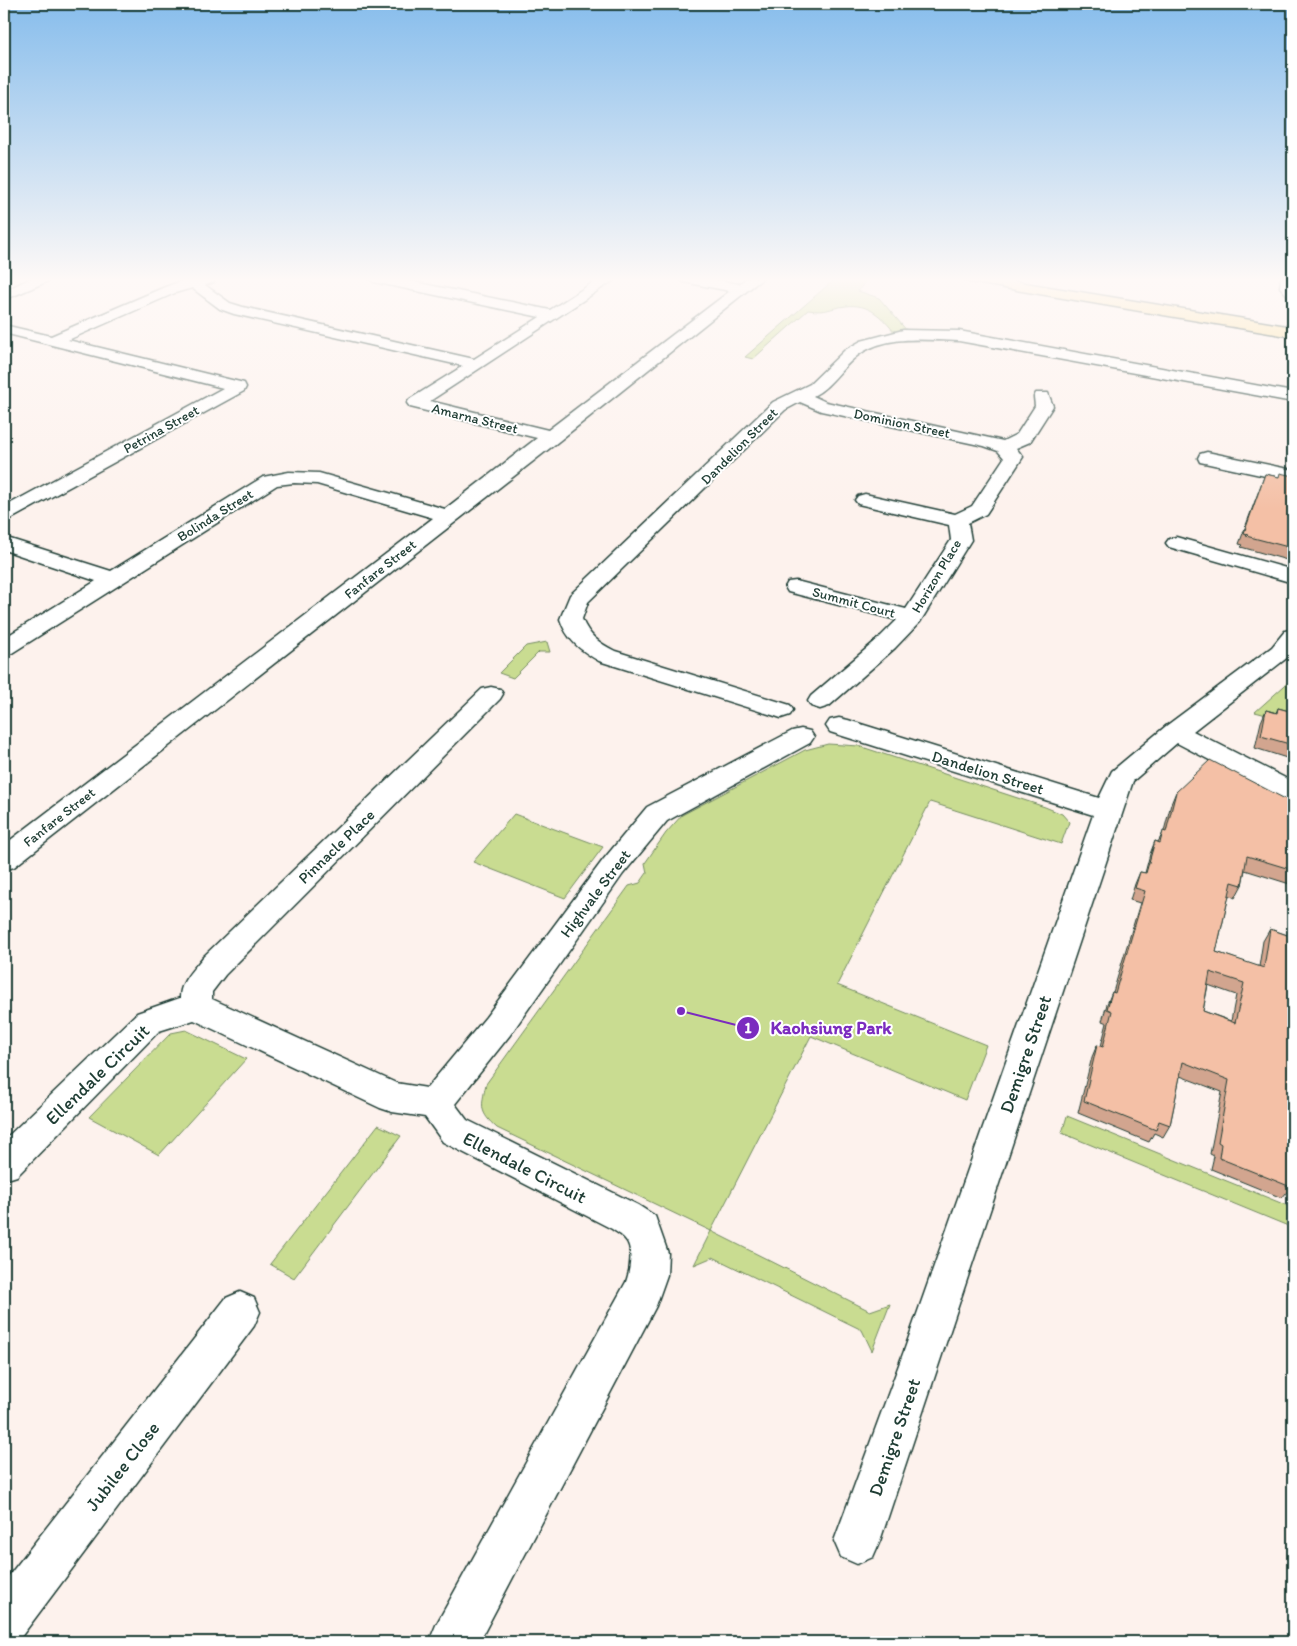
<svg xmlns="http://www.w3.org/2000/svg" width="1297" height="1646" font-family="Itim,sans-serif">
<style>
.green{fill:#c9dc91;stroke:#748c62}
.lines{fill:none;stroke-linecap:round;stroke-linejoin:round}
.minor-casing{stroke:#1f3d34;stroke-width:3}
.major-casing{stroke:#1f3d34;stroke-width:3}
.minor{fill:#fff;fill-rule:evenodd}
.major{fill:#fadf96;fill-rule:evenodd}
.wall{fill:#d2a58f;stroke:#1f3d34;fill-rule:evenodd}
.building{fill:#f4c0a6;stroke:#1f3d34;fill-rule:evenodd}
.labels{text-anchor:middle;stroke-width:4;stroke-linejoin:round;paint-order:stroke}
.far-street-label{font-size:14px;fill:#1f3d34;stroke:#fff}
.street-label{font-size:16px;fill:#1f3d34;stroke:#fff}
.near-street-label{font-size:19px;fill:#1f3d34;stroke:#fff}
.leader{fill:none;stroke:#7b2cbf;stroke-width:2}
.callout-dot{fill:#7b2cbf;stroke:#fff;stroke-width:2}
.mark-label{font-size:15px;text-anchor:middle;font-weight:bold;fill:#fff}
.callout-label{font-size:18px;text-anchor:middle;font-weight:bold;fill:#7b2cbf;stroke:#fff;stroke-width:4;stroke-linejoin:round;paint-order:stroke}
</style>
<rect width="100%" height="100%" fill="#fdf2ed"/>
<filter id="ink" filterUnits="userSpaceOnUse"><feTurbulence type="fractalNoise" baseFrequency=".02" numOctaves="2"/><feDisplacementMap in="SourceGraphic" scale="10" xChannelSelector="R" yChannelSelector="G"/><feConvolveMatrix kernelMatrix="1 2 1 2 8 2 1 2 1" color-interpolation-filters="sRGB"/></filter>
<g filter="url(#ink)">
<!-- green -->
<path class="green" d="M 836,278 L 868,278 L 858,291 L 879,298 L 908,332 L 895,333 C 882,317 869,303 846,306 C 829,308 827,313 808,310 L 753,359 L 745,357 Z
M 547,642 L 550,652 L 539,652 L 513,678 L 499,673 L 526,646 Z
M 1293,678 L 1293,722 L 1255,712 Z
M 828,744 L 859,746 L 1045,807 L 1062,814 L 1069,822 L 1061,844 L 930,802 L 837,985 L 986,1045 L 965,1100 L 811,1036 L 711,1231 L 870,1311 L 890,1304 L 872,1351 L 862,1330 L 713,1257 L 694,1265 L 711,1231 L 497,1128 C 479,1112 481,1107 486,1084 L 629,886 L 640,883 L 647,873 L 645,863 L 666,833 L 682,815 L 805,750 Z
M 514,814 L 603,847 L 565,898 L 473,862 Z
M 186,1030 L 246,1059 L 159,1155 L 89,1117 L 171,1033 Z
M 1067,1116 L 1293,1208 L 1293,1228 L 1062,1133 Z
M 378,1125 L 401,1136 L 294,1278 L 270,1264 Z"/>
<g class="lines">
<defs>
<path id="minor" d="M 31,278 L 50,278 L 48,281 L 4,300 L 4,291 Z
M 190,278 L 215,278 L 214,282 L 205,285 L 230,303 L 243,307 L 474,359 L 540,317 L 374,282 L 367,278 L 395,278 L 550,310 L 600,278 L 617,278 L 430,401 L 548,430 L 730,291 L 684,282 L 677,278 L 707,278 L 739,284 L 747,278 L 763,278 L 559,441 L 14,867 L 4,870 L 4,845 L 433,518 L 317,484 L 294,483 L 277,485 L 12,653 L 4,655 L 4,638 L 96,581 L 4,550 L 4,537 L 111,571 L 263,477 L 289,472 L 319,473 L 445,509 L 537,438 L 410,407 L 407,403 L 410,399 L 463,366 L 234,314 L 220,309 L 192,288 L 175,293 L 68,340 L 244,383 L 246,387 L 244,391 L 11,519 L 4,521 L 4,507 L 223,388 L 4,333 L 4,325 L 51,336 L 165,287 Z
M 1281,278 L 1293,278 L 1293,297 L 1288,296 L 1280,287 Z
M 903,330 L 959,331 L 1293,392 L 1293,402 L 959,341 C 926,340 885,334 857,356 C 841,368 831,387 813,396 L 826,402 L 1003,441 L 1017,434 L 1035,406 L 1034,397 L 1036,393 L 1048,393 L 1053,406 L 1030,442 L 1016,448 L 1023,457 L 986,514 L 968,523 L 971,540 L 920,622 L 895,648 L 829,706 L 820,709 L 811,706 L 808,701 L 811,696 L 879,638 L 897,620 L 788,592 L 785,587 L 788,582 L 796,581 L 906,609 L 951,540 L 949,525 L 858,504 L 855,500 L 858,496 L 865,494 L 955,514 L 972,506 L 1004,458 L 998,451 L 984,446 L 821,411 L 800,402 L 785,410 L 588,602 L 582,619 C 589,636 599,643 615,651 L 790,705 L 793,710 L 790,715 L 781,718 L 772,715 L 599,661 C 580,650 567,640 560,619 L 570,595 L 773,402 L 810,384 L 845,350 L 861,341 Z
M 1207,452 L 1293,470 L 1293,482 L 1200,462 L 1198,458 L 1200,454 Z
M 1176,537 L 1293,570 L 1293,583 L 1169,547 L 1166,543 L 1169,539 Z
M 1293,629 L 1293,651 L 1288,657 L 1193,731 L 1293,782 L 1293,802 L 1284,799 L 1177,743 L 1133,781 L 880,1541 L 873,1557 L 857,1564 L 841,1557 L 834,1541 L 904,1351 L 1093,815 L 830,732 L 826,726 L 830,720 L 839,718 L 848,720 L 1099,798 L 1112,771 L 1166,726 L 1272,647 L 1285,631 Z
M 491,687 L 500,689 L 503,694 L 500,699 L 225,975 L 212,992 L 212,999 L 396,1083 L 427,1088 L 486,1017 L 603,860 L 647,807 L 792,731 L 801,729 L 810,731 L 814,737 L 810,743 L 667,821 L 623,874 L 510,1035 L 455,1104 L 467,1120 L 638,1205 L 655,1216 L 668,1253 L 667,1275 L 656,1306 L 479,1642 L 429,1642 L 436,1625 L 626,1282 C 630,1271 634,1248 625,1239 C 622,1235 616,1232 612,1229 L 443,1142 L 425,1117 L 392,1112 L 380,1108 L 194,1020 L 159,1031 L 17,1176 L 4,1180 L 4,1140 L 137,1013 L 180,998 C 180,981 193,970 203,957 L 482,689 Z
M 240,1292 L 254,1298 L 260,1312 L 254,1326 L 21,1637 L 4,1642 L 4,1582 L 226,1298 Z"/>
<path id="major" d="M 962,278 L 995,278 L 1293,327 L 1293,337 L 969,282 Z"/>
</defs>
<!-- minor casing -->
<use href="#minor" class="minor-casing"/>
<!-- major casing -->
<use href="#major" class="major-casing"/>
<!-- minor -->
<use href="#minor" class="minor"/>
<!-- major -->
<use href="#major" class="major"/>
</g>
<!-- wall -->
<path class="wall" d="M 1265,474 L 1279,477 L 1293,546 L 1287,560 L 1241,547 L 1243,545 L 1239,544 Z
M 1278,708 L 1293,712 L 1293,760 L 1255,748 L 1261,722 L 1266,710 L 1276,713 Z
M 1176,792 L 1293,803 L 1293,885 L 1245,870 L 1242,885 L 1235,898 L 1229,895 L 1216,952 L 1259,967 L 1263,941 L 1270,929 L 1293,937 L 1293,1083 L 1291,1082 L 1286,1116 L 1291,1187 L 1282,1198 L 1211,1169 L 1214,1156 L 1210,1154 L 1222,1092 L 1180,1076 L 1170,1125 L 1163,1137 L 1154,1133 L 1149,1142 L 1078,1113 L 1092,1057 L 1097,1045 L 1101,1046 L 1107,1023 L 1102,1021 L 1107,1004 L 1112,992 L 1113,992 L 1140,903 L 1130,900 L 1135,884 L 1140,872 L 1145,873 L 1150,854 L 1155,841 L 1158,842 L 1164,831 L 1171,804 ZM 1208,985 L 1236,995 L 1231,1021 L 1203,1011 Z"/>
<!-- building -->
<path class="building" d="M 1280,473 L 1293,476 L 1293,546 L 1292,548 L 1246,536 L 1248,534 L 1244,533 L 1265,474 L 1279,477 Z
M 1278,708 L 1293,712 L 1293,745 L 1261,736 L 1266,710 L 1277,713 Z
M 1210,760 L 1293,803 L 1293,870 L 1247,856 L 1242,885 L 1232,882 L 1216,952 L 1264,968 L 1270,929 L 1293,937 L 1293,1068 L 1286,1116 L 1293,1119 L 1293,1173 L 1291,1187 L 1219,1158 L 1221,1144 L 1218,1142 L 1229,1080 L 1183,1062 L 1170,1125 L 1159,1121 L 1156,1130 L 1084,1101 L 1097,1045 L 1103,1047 L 1112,1011 L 1107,1009 L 1112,992 L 1115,993 L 1145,891 L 1135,888 L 1140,872 L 1146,873 L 1155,841 L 1160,843 L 1163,831 L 1166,832 L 1176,792 ZM 1210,972 L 1244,983 L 1235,1023 L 1203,1011 Z"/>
</g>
<!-- sky -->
<linearGradient id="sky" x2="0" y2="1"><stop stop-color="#87bdec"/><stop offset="0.55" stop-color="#fef9f7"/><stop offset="1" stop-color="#fef9f7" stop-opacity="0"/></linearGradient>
<rect width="1297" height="509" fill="url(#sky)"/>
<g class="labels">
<!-- far-street labels -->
<g class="far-street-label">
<text transform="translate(475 418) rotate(14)" y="5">Amarna Street</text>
<text transform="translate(902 423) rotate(12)" y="5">Dominion Street</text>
<text transform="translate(161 429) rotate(-29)" y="5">Petrina Street</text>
<text transform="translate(739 446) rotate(-45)" y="5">Dandelion Street</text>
<text transform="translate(215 515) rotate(-32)" y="5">Bolinda Street</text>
<text transform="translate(380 569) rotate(-38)" y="5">Fanfare Street</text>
<text transform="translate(936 576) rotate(-59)" y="5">Horizon Place</text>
<text transform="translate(854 602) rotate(15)" y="5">Summit Court</text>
<text transform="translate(59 817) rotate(-38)" y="5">Fanfare Street</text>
</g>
<!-- street labels -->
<g class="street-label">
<text transform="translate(988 772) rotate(17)" y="6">Dandelion Street</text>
<text transform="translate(336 846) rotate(-44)" y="6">Pinnacle Place</text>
<text transform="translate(595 893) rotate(-53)" y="6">Highvale Street</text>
</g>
<!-- near-street labels -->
<g class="near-street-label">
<text transform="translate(1025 1054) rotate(-71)" y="7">Demigre Street</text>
<text transform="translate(97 1074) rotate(-44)" y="7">Ellendale Circuit</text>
<text transform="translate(525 1167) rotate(27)" y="7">Ellendale Circuit</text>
<text transform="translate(894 1437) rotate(-71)" y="7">Demigre Street</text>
<text transform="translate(122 1466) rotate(-52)" y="7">Jubilee Close</text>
</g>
</g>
<!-- callouts -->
<path class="leader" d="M681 1011L748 1028"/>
<g class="callout-dot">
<circle cx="681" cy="1011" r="5"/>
<circle cx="748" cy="1028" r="12"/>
</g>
<g class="mark-label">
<text x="748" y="1033">1</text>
</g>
<g class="callout-label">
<text x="831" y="1034">Kaohsiung Park</text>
</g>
<!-- margin -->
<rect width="1297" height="1646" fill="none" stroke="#fff" stroke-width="20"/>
<rect x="10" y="10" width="1277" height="1626" fill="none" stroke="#1f3d34" stroke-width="2" filter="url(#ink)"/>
</svg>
